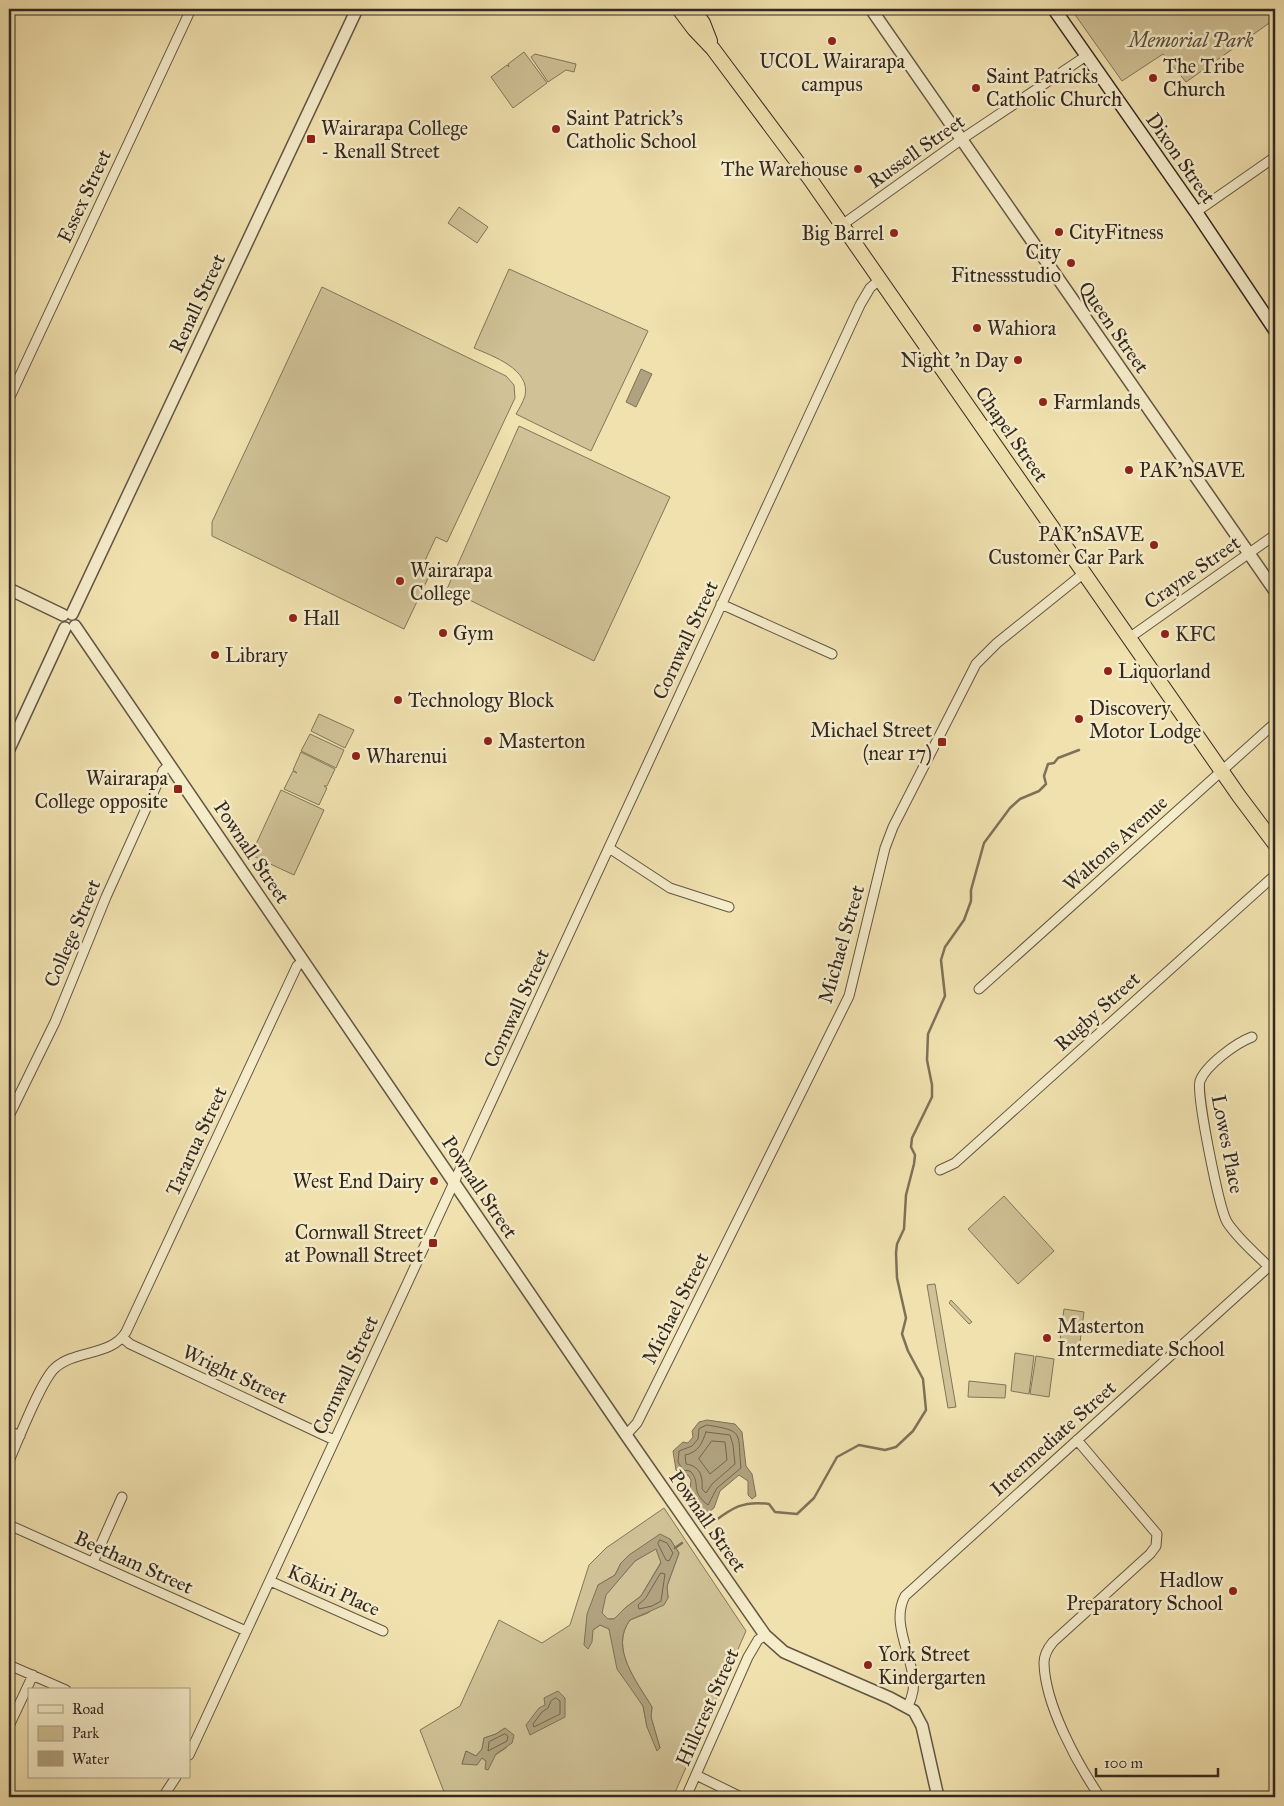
<svg xmlns="http://www.w3.org/2000/svg" width="1284" height="1806" font-family="'IM FELL Great Primer',serif">
<style>
.green{fill:#d0c296;stroke:#82755c;fill-rule:evenodd}
.water{fill:#b0a27e;stroke:#7e7159;fill-rule:evenodd}
.lines{fill:none;stroke-linecap:round;stroke-linejoin:round}
.shore{stroke:#726550;stroke-width:1}
.stream{stroke:#7e7159;stroke-width:2.5}
.minor-casing{stroke:#625644;stroke-width:11}
.tertiary-casing{stroke:#625644;stroke-width:14}
.secondary-casing{stroke:#332821;stroke-width:15}
.trunk-casing{stroke:#332821;stroke-width:16}
.minor{stroke:#f5ecca;stroke-width:9}
.tertiary{stroke:#f5ecca;stroke-width:11}
.secondary{stroke:#f5ecca;stroke-width:12}
.trunk{stroke:#f0e1ae;stroke-width:14}
.poi-dot{fill:#8f2418;stroke:#f5ecca;stroke-width:2}
.labels{text-anchor:middle;stroke-width:5;stroke-linejoin:round;paint-order:stroke}
.park-label{font-size:20px;font-style:italic;fill:#5a4e3e;stroke:#f5ecca}
.poi-label{font-size:20px;fill:#332821;stroke:#f5ecca;text-anchor:start}
.street-label{font-size:20px;fill:#332821;stroke:#f5ecca}
</style>
<rect width="100%" height="100%" fill="#f0e1ae"/>
<filter id="stains"><feTurbulence type="fractalNoise" baseFrequency=".004" numOctaves="4"/><feColorMatrix values="0 0 0 0 .2 0 0 0 0 .09 0 0 0 0 .02 0 0 0 .5 -.17"/></filter>
<radialGradient id="worn" r=".72"><stop offset=".6" stop-color="#630" stop-opacity="0"/><stop offset="1" stop-color="#630" stop-opacity=".3"/></radialGradient>
<!-- green -->
<path class="green" d="M 1071,9 L 1275,9 L 1275,19 L 1186,82 L 1163,54 L 1122,81 Z
M 524,52 L 547,83 L 513,108 L 491,77 L 507,65 L 509,67 L 508,64 Z
M 535,54 L 576,64 L 574,72 L 566,70 L 548,82 L 531,57 Z
M 459,207 L 488,227 L 477,243 L 448,223 Z
M 509,269 L 648,331 L 591,451 L 516,414 C 519,409 523,402 525,396 C 531,369 492,356 474,348 Z
M 322,287 L 506,376 L 514,385 L 515,398 L 447,542 L 436,537 L 421,569 L 430,574 L 404,629 L 212,536 L 212,522 Z
M 519,426 L 670,497 L 594,661 L 447,589 Z
M 319,714 L 354,730 L 345,748 L 311,731 Z
M 310,734 L 344,750 L 336,768 L 301,751 Z
M 301,752 L 335,769 L 327,786 L 324,786 L 327,788 L 319,805 L 284,789 L 293,771 L 297,773 L 293,770 Z
M 281,790 L 324,810 L 294,875 L 251,855 Z
M 1004,1196 L 1054,1251 L 1018,1284 L 968,1229 Z
M 935,1284 L 956,1407 L 948,1408 L 927,1285 Z
M 951,1300 L 972,1322 L 969,1324 L 949,1303 Z
M 1064,1309 L 1084,1312 L 1079,1350 L 1059,1348 Z
M 1015,1353 L 1034,1356 L 1029,1394 L 1011,1391 Z
M 1036,1356 L 1054,1359 L 1049,1397 L 1030,1394 Z
M 969,1381 L 1006,1385 L 1005,1398 L 968,1397 Z
M 664,1508 L 746,1631 L 673,1797 L 446,1797 L 420,1730 L 460,1706 L 499,1620 L 542,1643 L 570,1625 L 589,1565 L 606,1548 ZM 670,1539 L 679,1553 L 667,1586 L 668,1598 L 648,1613 L 630,1620 C 609,1648 637,1682 652,1707 L 651,1717 L 660,1748 L 647,1727 L 643,1706 L 631,1687 L 609,1629 L 600,1625 L 593,1630 L 598,1585 L 615,1575 L 621,1563 ZM 505,1728 L 506,1748 L 486,1761 L 482,1758 L 462,1764 L 466,1751 L 476,1756 L 482,1749 L 484,1738 L 496,1734 Z
M 656,1548 L 661,1562 L 641,1596 L 625,1608 L 614,1619 L 608,1619 L 602,1613 L 605,1595 L 635,1561 Z"/>
<!-- water -->
<path class="water" d="M 641,369 L 652,374 L 636,407 L 626,402 Z
M 707,1420 L 735,1424 L 742,1432 L 746,1466 L 752,1474 L 756,1496 L 752,1499 L 748,1495 L 748,1481 L 739,1475 L 720,1491 L 714,1508 L 709,1512 L 703,1512 L 690,1490 L 691,1480 L 688,1475 L 682,1476 L 676,1470 L 673,1451 L 683,1442 L 688,1443 L 693,1437 L 692,1431 L 699,1422 Z
M 660,1534 L 670,1539 L 679,1553 L 667,1586 L 668,1598 L 664,1605 L 630,1620 C 609,1648 637,1682 652,1707 L 651,1717 L 660,1748 L 657,1751 L 647,1727 L 643,1706 L 617,1669 L 609,1629 L 600,1625 L 593,1630 L 592,1642 L 588,1649 L 584,1645 L 587,1614 L 598,1585 L 615,1575 L 621,1563 L 629,1555 ZM 656,1549 L 661,1563 L 641,1596 L 625,1608 L 614,1619 L 608,1619 L 602,1613 L 606,1595 L 635,1561 Z
M 558,1691 L 565,1698 L 565,1717 L 530,1735 L 526,1725 L 539,1708 L 545,1705 L 544,1698 Z
M 505,1728 L 514,1735 L 512,1743 L 496,1754 L 488,1770 L 485,1769 L 486,1761 L 482,1758 L 477,1765 L 462,1764 L 466,1751 L 476,1756 L 482,1749 L 484,1738 L 496,1734 Z"/>
<g class="lines">
<!-- shore -->
<path class="shore" d="M 707,1425 C 746,1431 737,1433 741,1468 L 717,1488 L 708,1505 C 689,1491 702,1483 690,1471 L 683,1470 L 678,1462 L 679,1451 L 692,1446 L 698,1439 L 699,1429 Z
M 706,1432 L 730,1435 L 733,1445 L 735,1464 L 712,1484 L 706,1493 L 702,1489 C 703,1476 700,1466 686,1464 L 685,1455 C 699,1452 702,1443 706,1432 Z
M 712,1441 L 725,1442 L 727,1460 L 710,1474 L 699,1459 Z
M 660,1540 L 667,1543 L 673,1553 L 669,1561 L 666,1560 L 658,1544 Z
M 661,1573 L 665,1574 L 661,1601 L 652,1606 L 639,1609 L 638,1605 L 645,1599 Z
M 556,1698 L 560,1701 L 560,1714 L 534,1727 L 533,1724 L 542,1712 L 548,1708 L 551,1701 Z
M 505,1734 L 508,1736 L 507,1741 L 488,1751 L 489,1742 Z"/>
<!-- stream -->
<path class="stream" d="M 708,1526 C 730,1510 740,1500 769,1504 L 775,1512 L 797,1514 L 814,1498 L 837,1457 L 859,1445 L 885,1450 L 896,1447 L 913,1431 L 926,1410 L 923,1379 L 908,1351 L 902,1334 L 906,1318 L 897,1278 L 896,1253 L 897,1244 L 904,1229 L 906,1195 L 914,1164 L 915,1155 L 911,1147 L 912,1138 L 932,1097 L 932,1085 L 927,1060 L 928,1034 L 945,996 L 941,960 L 945,947 L 964,920 L 971,901 L 971,890 L 984,843 L 1010,808 L 1020,799 L 1039,791 L 1046,784 L 1044,776 L 1048,764 L 1054,763 L 1058,758 L 1079,750
M 675,1548 L 682,1543"/>
<defs>
<path id="minor" d="M 1196,212 L 1275,157
M 842,225 L 962,139 L 1086,56
M 9,399 L 191,9
M 721,604 L 832,654
M 1129,638 L 1275,535
M 609,848 L 670,888 L 729,907
M 979,989 L 1275,723
M 1252,1037 C 1236,1043 1206,1065 1200,1081 C 1196,1094 1219,1208 1227,1222 C 1237,1238 1255,1253 1269,1267
M 9,1116 L 55,1022 L 106,897 L 163,771 L 169,765
M 940,1170 L 955,1163 L 1275,875
M 123,1338 L 130,1344 L 334,1440
M 9,1431 L 20,1436
M 626,1435 L 637,1423 L 650,1397 L 849,996 L 885,848 L 893,827 L 976,664 L 997,643 L 1084,573
M 1077,1440 L 1157,1534 L 1156,1546 L 1150,1554 L 1053,1642 C 1048,1648 1044,1654 1044,1663 C 1045,1705 1077,1763 1100,1797
M 9,1461 C 18,1441 41,1380 55,1368 C 74,1350 112,1356 126,1332 L 297,966 L 303,961
M 9,1525 L 246,1631
M 93,1562 L 122,1497
M 270,1581 L 383,1631
M 9,1665 L 66,1690
M 908,1706 C 910,1702 912,1696 913,1691 C 917,1660 889,1626 905,1596 L 1275,1261
M 9,1726 L 33,1675
M 189,1755 L 860,305 L 870,288 L 879,280
M 696,1775 L 741,1797
M 163,1797 L 176,1777
M 686,1797 L 748,1657 L 758,1640 L 765,1635"/>
<path id="tertiary" d="M 871,9 L 1275,591
M 9,589 L 63,615
M 72,614 L 357,9
M 75,626 L 626,1435 L 765,1635 L 784,1652 L 890,1698 L 914,1711 L 922,1726 L 938,1797
M 9,749 L 65,628"/>
<path id="secondary" d="M 1054,9 L 1196,212 L 1275,330"/>
<path id="trunk" d="M 679,9 L 694,29 L 713,49 L 810,179 L 1239,796 L 1275,844
M 693,9 L 703,23 L 710,41"/>
</defs>
<!-- minor casing -->
<use href="#minor" class="minor-casing"/>
<!-- tertiary casing -->
<use href="#tertiary" class="tertiary-casing"/>
<!-- secondary casing -->
<use href="#secondary" class="secondary-casing"/>
<!-- trunk casing -->
<use href="#trunk" class="trunk-casing"/>
<!-- minor -->
<use href="#minor" class="minor"/>
<!-- tertiary -->
<use href="#tertiary" class="tertiary"/>
<!-- secondary -->
<use href="#secondary" class="secondary"/>
<!-- trunk -->
<use href="#trunk" class="trunk"/>
</g>
<!-- markers -->
<g class="poi-dot">
<circle cx="832" cy="41" r="5"/>
<circle cx="1153" cy="78" r="5"/>
<circle cx="976" cy="88" r="5"/>
<circle cx="556" cy="129" r="5"/>
<rect x="306" y="134" width="10" height="10" rx="2.5"/>
<circle cx="858" cy="169" r="5"/>
<circle cx="1059" cy="232" r="5"/>
<circle cx="894" cy="233" r="5"/>
<circle cx="1071" cy="263" r="5"/>
<circle cx="977" cy="328" r="5"/>
<circle cx="1018" cy="360" r="5"/>
<circle cx="1043" cy="402" r="5"/>
<circle cx="1129" cy="470" r="5"/>
<circle cx="1154" cy="545" r="5"/>
<circle cx="400" cy="581" r="5"/>
<circle cx="293" cy="618" r="5"/>
<circle cx="443" cy="633" r="5"/>
<circle cx="1165" cy="634" r="5"/>
<circle cx="215" cy="655" r="5"/>
<circle cx="1108" cy="671" r="5"/>
<circle cx="398" cy="700" r="5"/>
<circle cx="1079" cy="719" r="5"/>
<circle cx="488" cy="741" r="5"/>
<rect x="937" y="737" width="10" height="10" rx="2.5"/>
<circle cx="356" cy="756" r="5"/>
<rect x="173" y="784" width="10" height="10" rx="2.5"/>
<circle cx="434" cy="1181" r="5"/>
<rect x="428" y="1238" width="10" height="10" rx="2.5"/>
<circle cx="1047" cy="1338" r="5"/>
<circle cx="1233" cy="1591" r="5"/>
<circle cx="868" cy="1665" r="5"/>
</g>
<g class="labels">
<!-- park labels -->
<g class="park-label">
<text x="1191" y="47">Memorial Park</text>
</g>
<!-- poi labels -->
<g class="poi-label">
<text x="832" y="68" text-anchor="middle">UCOL Wairarapa<tspan x="832" dy="23">campus</tspan></text>
<text x="1163" y="73">The Tribe<tspan x="1163" dy="23">Church</tspan></text>
<text x="986" y="83">Saint Patricks<tspan x="986" dy="23">Catholic Church</tspan></text>
<text x="566" y="125">Saint Patrick's<tspan x="566" dy="23">Catholic School</tspan></text>
<text x="321" y="135">Wairarapa College<tspan x="321" dy="23">- Renall Street</tspan></text>
<text x="848" y="176" text-anchor="end">The Warehouse</text>
<text x="1069" y="239">CityFitness</text>
<text x="884" y="240" text-anchor="end">Big Barrel</text>
<text x="1061" y="259" text-anchor="end">City<tspan x="1061" dy="23">Fitnessstudio</tspan></text>
<text x="987" y="335">Wahiora</text>
<text x="1008" y="367" text-anchor="end">Night 'n Day</text>
<text x="1053" y="409">Farmlands</text>
<text x="1139" y="477">PAK'nSAVE</text>
<text x="1144" y="541" text-anchor="end">PAK'nSAVE<tspan x="1144" dy="23">Customer Car Park</tspan></text>
<text x="410" y="577">Wairarapa<tspan x="410" dy="23">College</tspan></text>
<text x="303" y="625">Hall</text>
<text x="453" y="640">Gym</text>
<text x="1175" y="641">KFC</text>
<text x="225" y="662">Library</text>
<text x="1118" y="678">Liquorland</text>
<text x="408" y="707">Technology Block</text>
<text x="1089" y="715">Discovery<tspan x="1089" dy="23">Motor Lodge</tspan></text>
<text x="932" y="737" text-anchor="end">Michael Street<tspan x="932" dy="23">(near 17)</tspan></text>
<text x="498" y="748">Masterton</text>
<text x="366" y="763">Wharenui</text>
<text x="168" y="785" text-anchor="end">Wairarapa<tspan x="168" dy="23">College opposite</tspan></text>
<text x="424" y="1188" text-anchor="end">West End Dairy</text>
<text x="423" y="1239" text-anchor="end">Cornwall Street<tspan x="423" dy="23">at Pownall Street</tspan></text>
<text x="1057" y="1333">Masterton<tspan x="1057" dy="23">Intermediate School</tspan></text>
<text x="1223" y="1587" text-anchor="end">Hadlow<tspan x="1223" dy="23">Preparatory School</tspan></text>
<text x="878" y="1661">York Street<tspan x="878" dy="23">Kindergarten</tspan></text>
</g>
<!-- street labels -->
<g class="street-label">
<text transform="translate(916 151) rotate(-35)" y="7">Russell Street</text>
<text transform="translate(1181 158) rotate(55)" y="7">Dixon Street</text>
<text transform="translate(84 196) rotate(-65)" y="7">Essex Street</text>
<text transform="translate(197 303) rotate(-65)" y="7">Renall Street</text>
<text transform="translate(1114 327) rotate(55)" y="7">Queen Street</text>
<text transform="translate(1012 434) rotate(55)" y="7">Chapel Street</text>
<text transform="translate(1192 572) rotate(-35)" y="7">Crayne Street</text>
<text transform="translate(685 640) rotate(-65)" y="7">Cornwall Street</text>
<text transform="translate(1115 843) rotate(-42)" y="7">Waltons Avenue</text>
<text transform="translate(252 852) rotate(56)" y="7">Pownall Street</text>
<text transform="translate(72 933) rotate(-67)" y="7">College Street</text>
<text transform="translate(841 944) rotate(-74)" y="7">Michael Street</text>
<text transform="translate(516 1008) rotate(-65)" y="7">Cornwall Street</text>
<text transform="translate(1097 1011) rotate(-42)" y="7">Rugby Street</text>
<text transform="translate(196 1141) rotate(-65)" y="7">Tararua Street</text>
<text transform="translate(1228 1144) rotate(79)" y="7">Lowes Place</text>
<text transform="translate(480 1187) rotate(56)" y="7">Pownall Street</text>
<text transform="translate(675 1308) rotate(-63)" y="7">Michael Street</text>
<text transform="translate(235 1374) rotate(25)" y="7">Wright Street</text>
<text transform="translate(345 1375) rotate(-65)" y="7">Cornwall Street</text>
<text transform="translate(1053 1438) rotate(-42)" y="7">Intermediate Street</text>
<text transform="translate(708 1521) rotate(55)" y="7">Pownall Street</text>
<text transform="translate(134 1562) rotate(24)" y="7">Beetham Street</text>
<text transform="translate(334 1590) rotate(24)" y="7">Kōkiri Place</text>
<text transform="translate(707 1707) rotate(-66)" y="7">Hillcrest Street</text>
</g>
</g>
<!-- margin -->
<rect width="1284" height="1806" fill="none" stroke="#f0e1ae" stroke-width="30"/>
<rect x="10" y="10" width="1264" height="1786" fill="none" stroke="#332821" stroke-width="2.5"/>
<rect x="15" y="15" width="1254" height="1776" fill="none" stroke="#332821"/>
<!-- legend -->
<rect x="28" y="1688" width="162" height="90" fill="#f5ecca" stroke="#a79e86"/>
<rect x="38" y="1705" width="25" height="8" fill="#f5ecca" stroke="#a79e86"/>
<text x="72" y="1714" font-size="15" fill="#332821">Road</text>
<rect x="38" y="1726" width="25" height="15" fill="#d0c296" stroke="#a79e86"/>
<text x="72" y="1738" font-size="15" fill="#332821">Park</text>
<rect x="38" y="1751" width="25" height="15" fill="#b0a27e" stroke="#a79e86"/>
<text x="72" y="1764" font-size="15" fill="#332821">Water</text>
<!-- scale -->
<path d="M1096 1768v8h122v-8" fill="none" stroke="#332821" stroke-width="2.5"/>
<text x="1104" y="1768" font-size="15" fill="#332821" stroke="#f5ecca" stroke-width="4" paint-order="stroke">100 m</text>
<rect width="100%" height="100%" filter="url(#stains)"/>
<rect width="100%" height="100%" fill="url(#worn)"/>
</svg>
